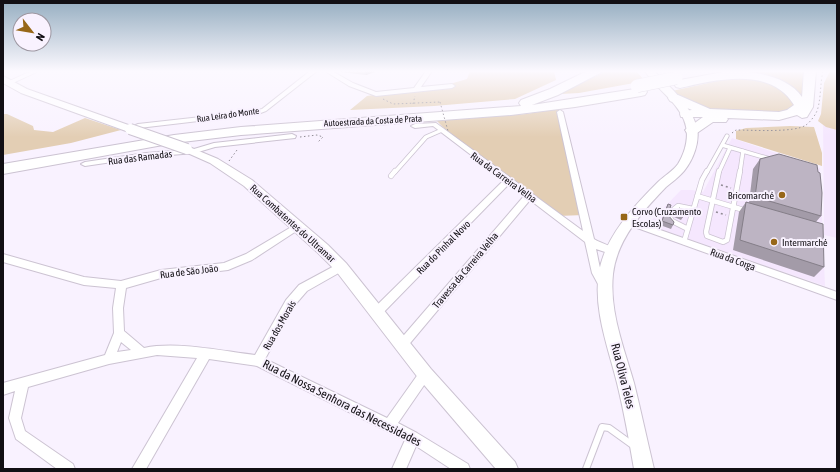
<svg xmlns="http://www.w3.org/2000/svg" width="840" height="472" font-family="'Asap Condensed',sans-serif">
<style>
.built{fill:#f5e7fe}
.green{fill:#e3ceb4}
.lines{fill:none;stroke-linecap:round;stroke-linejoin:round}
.service-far2-casing{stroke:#ccc3d2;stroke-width:5}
.service-far1-casing{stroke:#ccc3d2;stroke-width:6}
.service-casing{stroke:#ccc3d2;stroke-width:8}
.minor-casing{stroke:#ccc3d2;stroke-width:2}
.secondary-casing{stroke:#ccc3d2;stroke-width:2}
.motorway-casing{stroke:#ccc3d2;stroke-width:2}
.path-far1{stroke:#908b94;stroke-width:1;stroke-dasharray:1.5 2.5;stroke-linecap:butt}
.path{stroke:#908b94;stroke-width:1.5;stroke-dasharray:2 3;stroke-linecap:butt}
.service-far2{stroke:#fff;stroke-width:3.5}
.service-far1{stroke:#fff;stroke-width:4.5}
.service{stroke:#fff;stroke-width:6}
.minor{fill:#fff;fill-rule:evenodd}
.secondary{fill:#fff;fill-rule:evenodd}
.motorway{fill:#fff;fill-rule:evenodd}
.secondary-bridge-casing{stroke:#ccc3d2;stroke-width:12;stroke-linecap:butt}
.motorway-bridge-casing{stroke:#ccc3d2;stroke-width:14;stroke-linecap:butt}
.path-bridge{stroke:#908b94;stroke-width:1;stroke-dasharray:1.5 2.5;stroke-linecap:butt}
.secondary-bridge{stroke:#fff;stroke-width:10}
.motorway-bridge{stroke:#fff;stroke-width:13}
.wall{fill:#a39ba8}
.shaded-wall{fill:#847e88}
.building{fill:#bdb4c3;stroke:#847e88}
.poi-dot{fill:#976718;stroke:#f9f2ff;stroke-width:1.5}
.labels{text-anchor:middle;stroke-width:4;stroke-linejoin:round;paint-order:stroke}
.far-street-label{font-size:9px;fill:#120f14;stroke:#f9f2ff}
.street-label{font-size:10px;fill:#120f14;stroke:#f9f2ff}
.poi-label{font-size:10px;fill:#120f14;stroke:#f9f2ff;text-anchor:start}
.near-street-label{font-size:12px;fill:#120f14;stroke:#f9f2ff}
</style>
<rect width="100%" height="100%" fill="#f9f2ff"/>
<!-- built -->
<path class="built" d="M 823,113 L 837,116 L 837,238 L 824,235 Z
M 732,138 L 820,168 L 825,286 L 647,225 L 681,190 L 692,190 L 703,192 Z"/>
<!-- green -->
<path class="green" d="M 470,71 L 554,71 L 556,80 L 515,99 L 434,106 L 350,110 L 367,96 L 391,92 L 422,92 L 467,79 Z
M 606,71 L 636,71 L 645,81 L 579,93 L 560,94 Z
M 759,71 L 807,71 L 804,105 L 797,94 L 747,73 Z
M 830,71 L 837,71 L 837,130 L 826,127 L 818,121 L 821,114 L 824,83 Z
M 731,78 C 747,78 770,79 784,90 C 788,94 791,101 795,106 L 785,113 L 715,111 L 686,101 L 672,91 Z
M 558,109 L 564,118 L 584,215 L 558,216 L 460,145 L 437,121 L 526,114 Z
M 3,114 L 7,114 L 33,126 L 34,130 L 53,132 L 85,118 L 121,130 L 71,143 L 3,155 Z
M 790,126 L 814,127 L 822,153 L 822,166 L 736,139 L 736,131 L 746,128 Z"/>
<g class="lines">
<defs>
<path id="service-far2" d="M 9,83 L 35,71
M 722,145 L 770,159
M 395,172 L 426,137 L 442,130
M 707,172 L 727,136
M 719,172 L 730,148
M 740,172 L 743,151"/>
<path id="service-far1" d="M 719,171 L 706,232 L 707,236 L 723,242 L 727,240 L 740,171
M 391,176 L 395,171
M 697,196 L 747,211
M 688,229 L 672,221 L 670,218 L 672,211 L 678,206 L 693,209
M 684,242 L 702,180 L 707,171"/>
<path id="service" d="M 586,469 L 602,427 L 609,428 L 634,446"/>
<path id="minor" d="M 310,71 L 317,71 L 266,111 L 258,114 L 139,128 L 130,131 L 126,129 L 138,124 L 255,111 L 262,109 Z
M 325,71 L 332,71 L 353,83 L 376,92 L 414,88 L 426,71 L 432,71 L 421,87 L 452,84 L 455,86 L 452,88 L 376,96 L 349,86 Z
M 560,110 L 563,112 L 594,239 C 600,243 611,245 616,251 L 614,253 L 611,254 L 596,249 C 598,257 599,268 603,276 C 605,279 608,280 610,283 L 608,286 L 605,287 L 598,284 L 592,273 L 585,242 L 530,200 L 406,348 L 402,350 L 398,348 L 397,345 L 398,342 L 524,196 L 509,184 L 380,316 L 376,317 L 372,316 L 371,313 L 372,310 L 504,180 L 433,126 L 415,128 L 411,126 L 415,124 L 436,123 L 583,231 L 557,112 Z
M 292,134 L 296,136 L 295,138 L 215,147 L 195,153 L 146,157 L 85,166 L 81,164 L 85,162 L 146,153 L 194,149 L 214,143 Z
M 629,219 L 837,292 L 837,300 L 626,224 L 625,222 Z
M 298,223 L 301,224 L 302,226 L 301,228 L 252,260 L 228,270 L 161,278 L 126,288 L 123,308 L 124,331 L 144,348 C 177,341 221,351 255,355 L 286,300 L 299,285 L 338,264 L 344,264 L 346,267 L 344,270 L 307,291 L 294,306 L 265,359 L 387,418 L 421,370 L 425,369 L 429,370 L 431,374 L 429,378 L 398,423 L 417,433 L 468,464 L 470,469 L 451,469 L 416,446 L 406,469 L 392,469 L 405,440 L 257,366 L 209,359 L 146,469 L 132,469 L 197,358 L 157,355 L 109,364 L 28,387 L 21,418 L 25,431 L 73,464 L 75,469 L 57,469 L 16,439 L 9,418 L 15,391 L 3,395 L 3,383 L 105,355 L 114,333 L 113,308 L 116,288 L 84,285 L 3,262 L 3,254 L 84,277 L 121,281 L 161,270 L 224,263 L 246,254 ZM 121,342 L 131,350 L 117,352 Z"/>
<path id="secondary" d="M 645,71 L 654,71 C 670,87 691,105 697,128 C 700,142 693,160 684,171 C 679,177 672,182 666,187 C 643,211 617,239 613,274 C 609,311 624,348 634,383 C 641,411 647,440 654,469 L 634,469 C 629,440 624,411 617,383 C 608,347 593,309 599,272 C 605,237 633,207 658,182 C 664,176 673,171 678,164 C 686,151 690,134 684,120 C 676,100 656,89 645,71 Z
M 3,76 L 27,89 L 134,127 L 135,129 L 130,132 L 126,131 L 21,93 L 3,83 Z
M 187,146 L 218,159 L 252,180 L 328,245 L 346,263 L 431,369 L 515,462 L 518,469 L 496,469 L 419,379 L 336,271 L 318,253 L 244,186 L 210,163 L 183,151 L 182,149 Z"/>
<path id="motorway" d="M 587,71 L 602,71 L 600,73 L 558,95 L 532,105 L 641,88 L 645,89 L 647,92 L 645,95 L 641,96 L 575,107 L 511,115 L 241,135 L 174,143 L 3,174 L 3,164 L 174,135 L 241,127 L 521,106 L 519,103 L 521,100 L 550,89 Z
M 729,71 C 752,71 787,75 802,97 L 804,71 L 816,71 L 813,107 L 807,117 L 802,118 L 797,115 L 779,120 L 727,118 L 728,119 L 726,122 L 713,122 L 697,133 L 687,133 L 685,130 L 703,117 L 681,117 L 680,114 L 681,111 L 692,110 L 670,101 L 668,98 L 670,95 L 678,95 L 710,109 L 779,112 L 787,110 L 794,105 C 771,66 716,80 680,88 L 676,87 L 674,84 L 676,81 L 680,80 Z"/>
</defs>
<!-- service-far2 casing -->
<use href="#service-far2" class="service-far2-casing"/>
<!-- service-far1 casing -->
<use href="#service-far1" class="service-far1-casing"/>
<!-- service casing -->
<use href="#service" class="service-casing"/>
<!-- minor casing -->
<use href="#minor" class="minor-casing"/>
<!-- secondary casing -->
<use href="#secondary" class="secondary-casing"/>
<!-- motorway casing -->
<use href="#motorway" class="motorway-casing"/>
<!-- path-far1 -->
<path class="path-far1" d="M 383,99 L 393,104 L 440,102
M 413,104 L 415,96
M 732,133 L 736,130 C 751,130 795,133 806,125 C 809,123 814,117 816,113 C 821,104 820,83 823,71
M 300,137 L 317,135 L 323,137 L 318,142
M 229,161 L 237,150"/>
<!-- path -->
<path class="path" d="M 721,185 L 731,188
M 716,212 L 726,215"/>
<!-- service-far2 -->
<use href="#service-far2" class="service-far2"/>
<!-- service-far1 -->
<use href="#service-far1" class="service-far1"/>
<!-- service -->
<use href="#service" class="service"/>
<!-- minor -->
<use href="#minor" class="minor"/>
<!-- secondary -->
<use href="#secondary" class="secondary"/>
<!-- motorway -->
<use href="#motorway" class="motorway"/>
<defs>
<path id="secondary-bridge" d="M 130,129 L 187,149"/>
<path id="motorway-bridge" d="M 637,86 L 676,78"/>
</defs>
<!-- secondary-bridge casing -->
<use href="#secondary-bridge" class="secondary-bridge-casing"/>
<!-- motorway-bridge casing -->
<use href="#motorway-bridge" class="motorway-bridge-casing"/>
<!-- path-bridge -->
<path class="path-bridge" d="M 440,102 L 448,131"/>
<!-- secondary-bridge -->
<use href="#secondary-bridge" class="secondary-bridge"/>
<!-- motorway-bridge -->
<use href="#motorway-bridge" class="motorway-bridge"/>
</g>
<!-- wall -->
<path class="wall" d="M 341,71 L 377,71 L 366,75 L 341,72 Z
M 760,159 L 821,216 L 816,222 L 824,267 L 814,277 L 733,250 L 739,212 L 746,202 L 749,203 L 753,169 Z
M 668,204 L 668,215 L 673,225 L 671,229 L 660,225 L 666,208 Z
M 679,208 L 683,217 L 681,220 L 674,217 Z"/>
<!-- shaded-wall -->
<path class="shaded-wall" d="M 365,71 L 377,71 L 366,75 Z"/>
<!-- building -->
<path class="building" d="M 779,154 L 817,165 L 818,172 L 820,173 L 822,193 L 821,216 L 755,197 L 760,159 Z
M 746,202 L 823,224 L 824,267 L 740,240 Z
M 668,204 L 671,205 L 668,215 L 674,222 L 673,225 L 662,221 Z
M 679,208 L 685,210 L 683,217 L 676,214 Z"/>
<!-- sky -->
<linearGradient id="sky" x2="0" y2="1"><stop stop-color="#96aec1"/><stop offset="0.52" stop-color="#fcf9ff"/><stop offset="1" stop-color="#fcf9ff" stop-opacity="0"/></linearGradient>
<rect width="840" height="137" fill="url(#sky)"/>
<!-- markers -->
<g class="poi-dot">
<circle cx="782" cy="195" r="4"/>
<rect x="620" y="213" width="8" height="8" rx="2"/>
<circle cx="774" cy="242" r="4"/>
</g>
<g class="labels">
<!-- far-street labels -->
<g class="far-street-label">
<text transform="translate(228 115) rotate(-8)" y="3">Rua Leira do Monte</text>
<text transform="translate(373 121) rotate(-3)" y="3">Autoestrada da Costa de Prata</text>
</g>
<!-- street labels -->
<g class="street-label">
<text transform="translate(140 157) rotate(-7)" y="4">Rua das Ramadas</text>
<text transform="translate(504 177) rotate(36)" y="4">Rua da Carreira Velha</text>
<text transform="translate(293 223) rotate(42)" y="4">Rua Combatentes do Ultramar</text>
<text transform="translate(443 247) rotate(-45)" y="4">Rua do Pinhal Novo</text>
<text transform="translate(733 259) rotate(20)" y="4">Rua da Corga</text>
<text transform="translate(465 270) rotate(-50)" y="4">Travessa da Carreira Velha</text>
<text transform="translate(189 271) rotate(-7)" y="4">Rua de São João</text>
<text transform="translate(279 325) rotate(-60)" y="4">Rua dos Morais</text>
</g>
<!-- poi labels -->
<g class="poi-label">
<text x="774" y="199" text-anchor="end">Bricomarché</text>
<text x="632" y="215">Corvo (Cruzamento<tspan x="632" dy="12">Escolas)</tspan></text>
<text x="782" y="246">Intermarché</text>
</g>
<!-- near-street labels -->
<g class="near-street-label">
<text transform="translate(623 376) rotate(76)" y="4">Rua Oliva Teles</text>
<text transform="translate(342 403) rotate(27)" y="4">Rua da Nossa Senhora das Necessidades</text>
</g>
</g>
<!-- border -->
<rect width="840" height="472" fill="none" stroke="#120f14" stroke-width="8"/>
<!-- north arrow -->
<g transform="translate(32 32) rotate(121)"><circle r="19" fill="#f9f2ff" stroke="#9d97a1"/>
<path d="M0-3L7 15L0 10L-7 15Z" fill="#976718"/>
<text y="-6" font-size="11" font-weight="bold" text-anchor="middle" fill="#120f14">N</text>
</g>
</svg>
